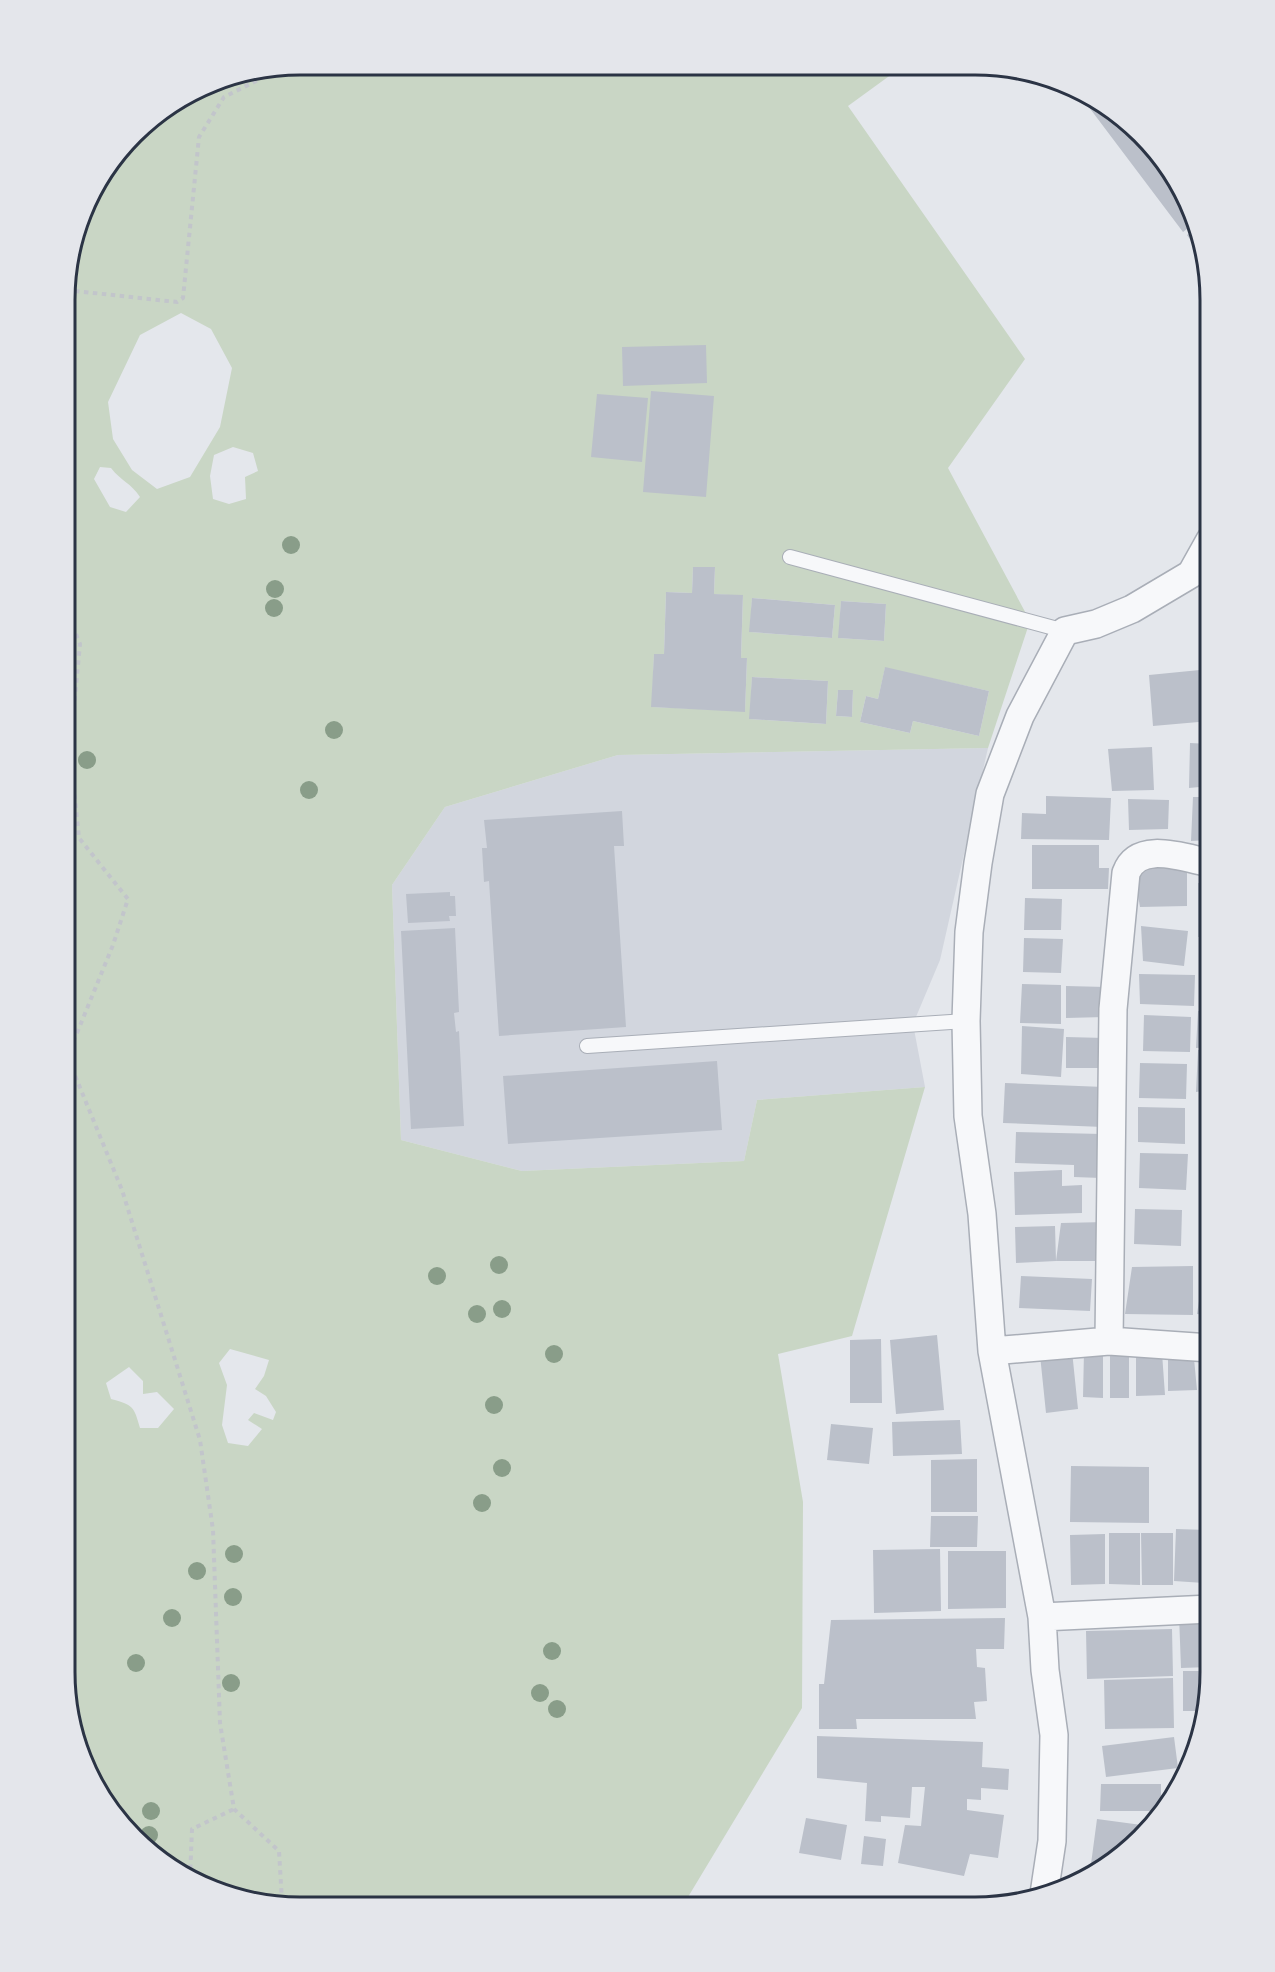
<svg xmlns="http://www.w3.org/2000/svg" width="1275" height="1972" font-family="Overpass,sans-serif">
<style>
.built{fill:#d2d6de}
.green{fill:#c9d6c5;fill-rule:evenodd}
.building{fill:#bbc0ca}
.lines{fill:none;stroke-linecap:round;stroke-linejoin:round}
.service-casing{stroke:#a9aeb7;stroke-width:16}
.minor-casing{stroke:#a9aeb7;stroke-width:30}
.path{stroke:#c2c5cb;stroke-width:4;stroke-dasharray:4.5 4.5;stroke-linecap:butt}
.service{stroke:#f7f8fa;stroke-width:14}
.minor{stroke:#f7f8fa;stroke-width:27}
.tree{fill:#899d89}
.rim{fill:none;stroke:#2b3445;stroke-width:3}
</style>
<rect width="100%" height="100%" fill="#e4e7ec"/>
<!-- built -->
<path class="built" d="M 988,748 L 940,960 L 913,1024 L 925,1087 L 757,1100 L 744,1161 L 522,1171 L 401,1140 L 392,885 L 445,807 L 618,755 Z"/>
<!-- green -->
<path class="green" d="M 300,65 L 903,66 L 848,106 L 1025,359 L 948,468 L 1030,621 L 988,748 L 618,755 L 445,807 L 392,885 L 401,1140 L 522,1171 L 744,1161 L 757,1100 L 925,1087 L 852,1336 L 778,1354 L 803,1502 L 802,1708 L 682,1907 L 270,1906 L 210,1890 L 157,1859 L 113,1816 L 83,1762 L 65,1672 L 66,270 L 89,196 L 144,123 L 210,82 ZM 181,313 L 211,329 L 232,368 L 220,427 L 190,477 L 157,489 L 132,470 L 113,439 L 108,402 L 140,335 ZM 233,447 L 253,453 L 258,471 L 245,477 L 246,499 L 229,504 L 213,499 L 210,476 L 214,455 ZM 100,467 L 111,468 C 121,481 131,483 140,497 L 126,512 L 110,507 L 94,479 ZM 693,567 L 715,568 L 714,594 L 743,596 L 741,658 L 747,658 L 745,711 L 652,707 L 654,654 L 664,654 L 666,592 L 692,593 ZM 752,598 L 835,605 L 832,638 L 750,632 ZM 841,601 L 886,604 L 884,641 L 839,638 ZM 885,668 L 989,691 L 979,736 L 913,721 L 910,733 L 860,722 L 866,696 L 878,699 ZM 752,677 L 828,681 L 826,724 L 750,719 ZM 838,690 L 853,691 L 852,717 L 836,716 ZM 230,1349 L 269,1360 L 264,1376 L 255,1389 L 266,1396 L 276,1412 L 273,1420 L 254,1413 L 248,1420 L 262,1429 L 248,1446 L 228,1443 L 222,1425 L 227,1385 L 219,1363 ZM 129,1367 L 143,1381 L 143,1394 L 157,1392 L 174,1409 L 158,1428 L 140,1428 C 134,1406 133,1405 111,1399 L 106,1383 Z"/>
<!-- building -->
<path class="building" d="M 1082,92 L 1118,113 L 1162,156 L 1192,210 L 1195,223 L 1183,232 L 1079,94 Z
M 1196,229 L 1202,256 L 1187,235 Z
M 706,345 L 707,383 L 623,386 L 622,347 Z
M 651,391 L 714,396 L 706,497 L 643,492 Z
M 597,394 L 648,398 L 642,462 L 591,457 Z
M 693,567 L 715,567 L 714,594 L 743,595 L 741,658 L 747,658 L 745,712 L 651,707 L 654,654 L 664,654 L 666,592 L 692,593 Z
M 752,598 L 835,605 L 832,638 L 749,632 Z
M 841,601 L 886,604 L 884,641 L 838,638 Z
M 885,667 L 989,691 L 979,736 L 913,721 L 910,733 L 860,722 L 866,696 L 878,699 Z
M 1210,669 L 1210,721 L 1153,726 L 1149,675 Z
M 752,677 L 828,681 L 826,724 L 749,719 Z
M 838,690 L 853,690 L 852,717 L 836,716 Z
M 1190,743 L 1210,744 L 1210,786 L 1189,788 Z
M 1152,747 L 1154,790 L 1112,791 L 1108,749 Z
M 1046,796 L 1111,798 L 1109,840 L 1021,839 L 1022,813 L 1046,814 Z
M 1193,797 L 1210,797 L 1210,840 L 1191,841 Z
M 1128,799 L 1169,800 L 1168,829 L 1129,830 Z
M 622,811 L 624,846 L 614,846 L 626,1027 L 499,1036 L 489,881 L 484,882 L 482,848 L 487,848 L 484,820 Z
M 1032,845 L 1099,845 L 1099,868 L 1109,868 L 1108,889 L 1032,889 Z
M 1133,866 L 1187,870 L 1187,906 L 1140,907 Z
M 1198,883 L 1210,883 L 1210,937 L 1198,937 Z
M 450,892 L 450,896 L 455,896 L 456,916 L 449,916 L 450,921 L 408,923 L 406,894 Z
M 1025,898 L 1062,899 L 1061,930 L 1024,930 Z
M 1141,926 L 1188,931 L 1184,966 L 1143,961 Z
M 455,928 L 459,1012 L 454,1013 L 456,1032 L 459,1031 L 464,1126 L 411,1129 L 401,931 Z
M 1024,938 L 1063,939 L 1061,973 L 1023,972 Z
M 1205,963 L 1210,963 L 1210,998 L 1204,998 Z
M 1139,974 L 1195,975 L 1194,1006 L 1140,1004 Z
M 1022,984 L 1061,985 L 1061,1024 L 1020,1023 Z
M 1066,986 L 1106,987 L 1105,1017 L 1066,1018 Z
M 1198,1011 L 1210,1011 L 1210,1047 L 1196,1048 Z
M 1144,1015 L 1191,1017 L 1190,1052 L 1143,1051 Z
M 1022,1026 L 1064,1029 L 1061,1077 L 1021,1074 Z
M 1066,1037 L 1105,1038 L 1104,1068 L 1066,1068 Z
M 1198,1050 L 1210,1051 L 1210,1090 L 1196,1092 Z
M 717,1061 L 722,1130 L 508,1144 L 503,1076 Z
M 1140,1063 L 1187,1064 L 1186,1099 L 1139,1098 Z
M 1005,1083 L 1104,1087 L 1103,1127 L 1003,1123 Z
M 1206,1093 L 1210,1094 L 1210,1130 L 1203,1130 Z
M 1138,1107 L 1185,1108 L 1185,1144 L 1138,1142 Z
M 1016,1132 L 1102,1134 L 1101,1178 L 1074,1177 L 1074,1165 L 1015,1163 Z
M 1208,1134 L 1210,1134 L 1210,1170 L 1205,1170 Z
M 1140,1153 L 1188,1154 L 1186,1190 L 1139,1188 Z
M 1062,1170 L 1062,1186 L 1082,1185 L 1082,1213 L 1015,1215 L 1014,1172 Z
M 1200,1175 L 1210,1176 L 1210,1211 L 1199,1211 Z
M 1135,1209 L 1182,1210 L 1181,1246 L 1134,1244 Z
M 1106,1222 L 1106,1261 L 1056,1261 L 1061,1223 Z
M 1199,1223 L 1210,1224 L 1210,1264 L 1200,1263 Z
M 1055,1226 L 1056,1261 L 1016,1263 L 1015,1227 Z
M 1193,1266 L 1193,1315 L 1125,1314 L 1132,1267 Z
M 1204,1269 L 1210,1269 L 1210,1315 L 1197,1314 Z
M 1021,1276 L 1092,1279 L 1090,1311 L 1019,1308 Z
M 937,1335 L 944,1410 L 896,1414 L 890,1340 Z
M 881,1339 L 882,1403 L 850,1403 L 850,1340 Z
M 1193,1348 L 1197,1390 L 1168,1391 L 1168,1350 Z
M 1072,1351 L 1078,1409 L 1046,1413 L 1040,1355 Z
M 1084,1351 L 1103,1351 L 1103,1398 L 1083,1397 Z
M 1110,1351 L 1129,1351 L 1129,1398 L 1110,1398 Z
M 1210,1352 L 1210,1393 L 1202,1394 L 1201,1353 Z
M 1162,1353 L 1165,1395 L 1136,1396 L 1136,1355 Z
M 960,1420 L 962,1454 L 893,1456 L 892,1422 Z
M 831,1424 L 873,1428 L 869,1464 L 827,1460 Z
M 977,1459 L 977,1512 L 931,1512 L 931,1460 Z
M 1071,1466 L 1149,1467 L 1149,1523 L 1070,1522 Z
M 931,1516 L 978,1516 L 977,1547 L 930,1547 Z
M 1176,1529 L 1208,1530 L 1204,1583 L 1174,1581 Z
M 1109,1533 L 1140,1533 L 1140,1585 L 1109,1584 Z
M 1141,1533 L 1173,1533 L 1173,1585 L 1142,1585 Z
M 1105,1534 L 1105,1584 L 1071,1585 L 1070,1535 Z
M 940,1549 L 941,1611 L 874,1613 L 873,1550 Z
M 948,1551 L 1006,1551 L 1006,1608 L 948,1609 Z
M 1210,1614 L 1210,1667 L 1181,1668 L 1179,1615 Z
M 1005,1618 L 1004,1649 L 976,1649 L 977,1667 L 985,1668 L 987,1701 L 974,1702 L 976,1719 L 856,1719 L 857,1729 L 819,1729 L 819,1684 L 824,1684 L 831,1620 Z
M 1172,1629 L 1173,1676 L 1087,1679 L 1086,1631 Z
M 1183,1671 L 1210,1671 L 1205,1711 L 1183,1711 Z
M 1173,1678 L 1174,1728 L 1105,1729 L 1104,1680 Z
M 817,1736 L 983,1742 L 982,1767 L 1009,1769 L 1008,1790 L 981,1788 L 981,1800 L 967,1799 L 967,1810 L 1004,1815 L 998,1858 L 970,1854 L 964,1876 L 898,1863 L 905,1825 L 921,1826 L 925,1787 L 912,1787 L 910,1818 L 881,1816 L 881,1822 L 865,1821 L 867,1783 L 817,1778 Z
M 1174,1737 L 1178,1768 L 1106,1777 L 1102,1746 Z
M 1101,1784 L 1161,1784 L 1161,1811 L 1100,1811 Z
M 806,1818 L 847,1825 L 841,1860 L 799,1853 Z
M 1097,1819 L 1149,1826 L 1119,1859 L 1106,1866 L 1091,1864 Z
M 864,1836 L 886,1839 L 883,1866 L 861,1864 Z"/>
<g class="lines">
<defs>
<path id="service" d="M 790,557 L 1065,631
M 587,1046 L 966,1021"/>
<path id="minor" d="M 1109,1341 L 1113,1009 L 1126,873 C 1138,840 1184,858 1210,863
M 992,1351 L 1109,1341 L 1210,1348
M 1042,1617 L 1210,1609
M 1044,1894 L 1052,1841 L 1054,1735 L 1045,1670 L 1042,1617 L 992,1351 L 982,1214 L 968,1116 L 966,1021 L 969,932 L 978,863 L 990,794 L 1020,716 L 1065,631 L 1096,624 L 1132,609 L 1191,574 L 1210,540"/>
</defs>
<!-- service casing -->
<use href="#service" class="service-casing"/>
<!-- minor casing -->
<use href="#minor" class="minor-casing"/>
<!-- path -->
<path class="path" d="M 66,290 L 177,302 L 183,298 L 199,137 L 224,97 L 282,68
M 66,609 L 80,644 L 70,750 L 79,838 L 128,899 L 113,945 L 68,1055
M 65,1051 L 122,1190 L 200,1440 L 213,1530 L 220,1723 L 234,1809 L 279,1851 L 282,1901 L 294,1906
M 190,1878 L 192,1829 L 234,1809"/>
<!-- service -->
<use href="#service" class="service"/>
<!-- minor -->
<use href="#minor" class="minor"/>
</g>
<!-- trees -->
<g class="tree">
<circle cx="291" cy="545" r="9"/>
<circle cx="275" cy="589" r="9"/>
<circle cx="274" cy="608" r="9"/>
<circle cx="334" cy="730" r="9"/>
<circle cx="87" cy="760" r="9"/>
<circle cx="309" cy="790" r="9"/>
<circle cx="499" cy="1265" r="9"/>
<circle cx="437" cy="1276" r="9"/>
<circle cx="502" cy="1309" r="9"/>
<circle cx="477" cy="1314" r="9"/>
<circle cx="554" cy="1354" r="9"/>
<circle cx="494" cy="1405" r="9"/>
<circle cx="502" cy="1468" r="9"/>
<circle cx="482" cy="1503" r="9"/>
<circle cx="234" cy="1554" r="9"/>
<circle cx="197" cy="1571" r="9"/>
<circle cx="233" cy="1597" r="9"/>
<circle cx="172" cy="1618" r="9"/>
<circle cx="552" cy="1651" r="9"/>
<circle cx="136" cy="1663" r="9"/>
<circle cx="231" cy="1683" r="9"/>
<circle cx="540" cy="1693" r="9"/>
<circle cx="557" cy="1709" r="9"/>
<circle cx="151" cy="1811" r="9"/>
<circle cx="149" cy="1835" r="9"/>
</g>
<!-- crop -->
<path d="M0 0H1275V1972H0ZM300 75H975A225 225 0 0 1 1200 300V1672A225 225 0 0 1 975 1897H300A225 225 0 0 1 75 1672V300A225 225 0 0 1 300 75Z" fill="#e4e6eb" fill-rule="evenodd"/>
<path class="rim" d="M300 75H975A225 225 0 0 1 1200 300V1672A225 225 0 0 1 975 1897H300A225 225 0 0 1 75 1672V300A225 225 0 0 1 300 75Z"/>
</svg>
